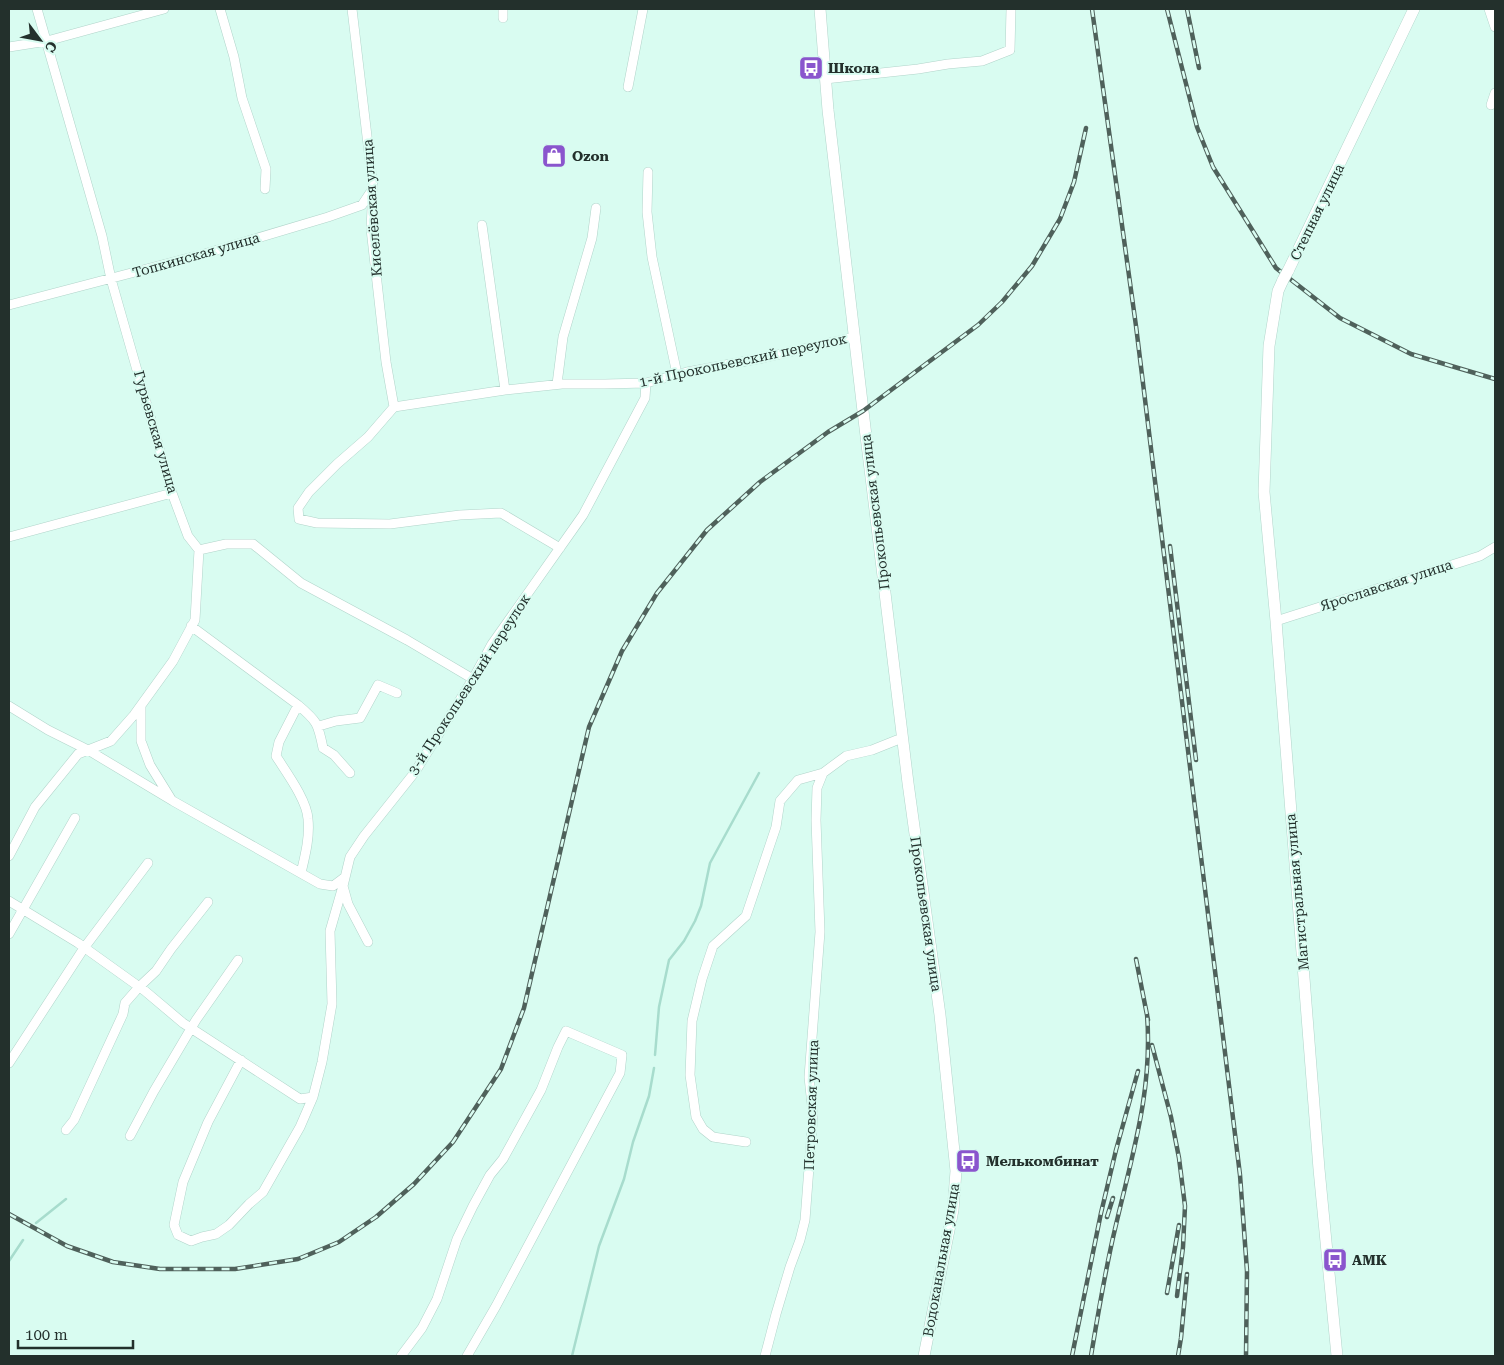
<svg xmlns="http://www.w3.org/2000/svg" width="1504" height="1365" font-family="'Roboto Serif',serif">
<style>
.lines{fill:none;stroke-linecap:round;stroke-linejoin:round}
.stream{stroke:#a7dccd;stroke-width:2.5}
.minor-casing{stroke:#b1d4ca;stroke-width:10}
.major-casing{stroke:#b1d4ca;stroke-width:12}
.minor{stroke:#fff;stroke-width:9}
.major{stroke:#fff;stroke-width:11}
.rail-casing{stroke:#4f615b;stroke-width:4.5}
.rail{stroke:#d9fcf1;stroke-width:2.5;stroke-dasharray:8;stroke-linecap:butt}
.major-bridge-casing{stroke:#b1d4ca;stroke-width:12;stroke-linecap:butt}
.major-bridge{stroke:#fff;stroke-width:11}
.labels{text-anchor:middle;stroke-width:4;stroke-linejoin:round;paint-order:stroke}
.poi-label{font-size:14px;font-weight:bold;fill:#23302c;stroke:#d9fcf1;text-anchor:start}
.street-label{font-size:14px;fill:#23302c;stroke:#d9fcf1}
</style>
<rect width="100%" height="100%" fill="#d9fcf1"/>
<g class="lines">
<!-- stream -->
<path class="stream" d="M 655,1055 L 659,1007 L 669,960 L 684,941 L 695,921 L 701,906 L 710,863 L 759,773
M 36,1223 L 66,1199
M 9,1261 L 23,1240
M 572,1356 L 599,1246 L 624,1179 L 633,1142 L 649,1096 L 654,1068"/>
<defs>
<path id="minor" d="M 37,9 L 102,236 L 111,279 L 172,493 L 188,536 L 199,550
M 220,9 L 234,57 L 242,98 L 266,169 L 265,189
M 352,9 L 373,187 L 371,229 L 386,362 L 394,407
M 503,9 L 503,18
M 1489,9 L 1495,27
M 9,47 L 47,41 L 164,9
M 825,79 L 918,69 L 948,64 L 982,61 L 1010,50 L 1011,9
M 628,87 L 643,9
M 1491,105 L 1495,93
M 648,172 L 647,212 L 652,257 L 677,374
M 482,225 L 505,390
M 9,305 L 204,254 L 328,217 L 362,205 L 372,190
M 557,384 L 563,337 L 592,238 L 596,208
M 9,537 L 172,493
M 560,548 L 501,513 L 460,515 L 390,524 L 317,523 L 299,519 L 298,508 L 309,492 L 337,464 L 368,437 L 394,407 L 505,390 L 562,384 L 605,384 L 646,383 L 687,372 L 763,358 L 855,337
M 199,550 L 226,544 L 253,544 L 301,583 L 407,640 L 473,679
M 1276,621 L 1480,556 L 1495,547
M 191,626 L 298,705 L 279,742 L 276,756 C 286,772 307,800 308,819 C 310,837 305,856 301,873
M 298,705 C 317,721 318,723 323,748 L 334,755 L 350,773
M 9,706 L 48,730 L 88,750 L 173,801 L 320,884 L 333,886 L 345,877
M 141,706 L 141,741 L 150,765 L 171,799
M 319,726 L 336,721 L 360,718 L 378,685 L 397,693
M 9,856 L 35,807 L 78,754 L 111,741 L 134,715 L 173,661 L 195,620 L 199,550
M 9,901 L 78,943 L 145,991 L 183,1023 L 300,1099 L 313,1097 L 322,1062 L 332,1004 L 330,931 L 343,886
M 9,934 L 75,818
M 368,942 L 348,904 L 343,886 L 350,857 L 364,836 L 415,772 L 473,679 L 492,644 L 583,515 L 645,398 L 646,383
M 241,1060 L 208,1122 L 183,1182 L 174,1225 L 178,1235 L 191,1241 L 202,1237 L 216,1234 L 229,1225 L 249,1204 L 263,1192 L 300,1127 L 313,1097
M 9,1063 L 84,948 L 148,863
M 66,1130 L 74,1120 L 123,1014 L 125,1003 L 139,987 L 156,971 L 171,949 L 208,902
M 130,1136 L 154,1091 L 196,1020 L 238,960
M 746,1142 L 713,1137 L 703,1129 L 696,1117 L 690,1075 L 692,1021 L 702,979 L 713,946 L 746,916 L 776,827 L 780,801 L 798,780 L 823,773
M 401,1356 L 422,1328 L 437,1299 L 457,1239 L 473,1206 L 490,1175 L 503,1159 L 541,1090 L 558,1047 L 566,1031 L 622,1055 L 620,1073 L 496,1306 L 467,1356
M 765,1356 L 776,1314 L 790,1267 L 800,1240 L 805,1220 L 813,1115 L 809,1077 L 820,932 L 816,820 L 817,788 L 823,773 L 846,756 L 872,750 L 897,740"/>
<path id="major" d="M 820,9 L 828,110 L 863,411 L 908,783 L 940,1015 L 956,1171 L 953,1210 L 924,1356
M 1288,271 L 1414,9
M 1283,280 L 1278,291 L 1269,346 L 1264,492 L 1276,621 L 1319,1169 L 1337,1356"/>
</defs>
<!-- minor casing -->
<use href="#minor" class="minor-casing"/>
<!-- major casing -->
<use href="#major" class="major-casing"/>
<!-- minor -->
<use href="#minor" class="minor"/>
<!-- major -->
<use href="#major" class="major"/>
<defs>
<path id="rail" d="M 1092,9 L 1136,326 L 1240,1175 L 1247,1271 L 1246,1356
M 1167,9 L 1197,127 L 1213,167 L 1276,268 L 1340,318 L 1411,354 L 1495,379
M 1187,9 L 1199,68
M 1170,546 L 1196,760
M 1136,959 L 1148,1020
M 1152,1045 L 1171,1117 L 1179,1158 L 1185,1206 L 1183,1247 L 1177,1296
M 9,1214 L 67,1246 L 113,1262 L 160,1269 L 235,1269 L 298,1259 L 339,1242 L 376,1217 L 414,1184 L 453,1142 L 501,1069 L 524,1008 L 589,727 L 622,651 L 657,593 L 707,530 L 760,482 L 828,432 L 863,411 L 978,325 L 1002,302 L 1032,266 L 1060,219 L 1074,182 L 1086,128
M 1107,1217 L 1113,1198
M 1167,1293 L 1179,1225
M 1072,1356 L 1101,1213 L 1116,1150 L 1138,1071
M 1091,1356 C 1098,1314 1105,1271 1115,1229 C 1132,1155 1153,1091 1147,1014
M 1178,1356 L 1181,1338 L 1187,1274"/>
</defs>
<!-- rail casing -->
<use href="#rail" class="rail-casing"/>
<!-- rail -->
<use href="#rail" class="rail"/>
<defs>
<path id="major-bridge" d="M 1283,280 L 1288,271"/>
</defs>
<!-- major-bridge casing -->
<use href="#major-bridge" class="major-bridge-casing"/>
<!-- major-bridge -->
<use href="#major-bridge" class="major-bridge"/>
</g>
<!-- icons -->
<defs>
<symbol id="bus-square" viewBox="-11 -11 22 22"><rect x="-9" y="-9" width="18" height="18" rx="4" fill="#8a55cd" stroke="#d9fcf1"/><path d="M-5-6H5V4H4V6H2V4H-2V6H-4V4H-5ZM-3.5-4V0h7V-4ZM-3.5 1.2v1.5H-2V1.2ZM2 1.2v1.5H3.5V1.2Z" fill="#fff"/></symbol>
<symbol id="shop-square" viewBox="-11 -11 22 22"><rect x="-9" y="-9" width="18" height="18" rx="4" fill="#8a55cd" stroke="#d9fcf1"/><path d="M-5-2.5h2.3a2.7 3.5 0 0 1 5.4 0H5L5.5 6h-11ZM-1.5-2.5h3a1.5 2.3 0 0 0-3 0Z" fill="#fff"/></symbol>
</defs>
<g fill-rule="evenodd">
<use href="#bus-square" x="797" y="54" width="28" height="28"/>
<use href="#shop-square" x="540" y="142" width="28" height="28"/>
<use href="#bus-square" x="954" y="1147" width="28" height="28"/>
<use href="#bus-square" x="1321" y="1246" width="28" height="28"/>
</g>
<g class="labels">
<!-- poi labels -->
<g class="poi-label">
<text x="828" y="73">Школа</text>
<text x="572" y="161">Ozon</text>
<text x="986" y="1166">Мелькомбинат</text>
<text x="1352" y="1265">АМК</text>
</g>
<!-- street labels -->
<g class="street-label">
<text transform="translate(372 208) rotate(-94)" y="5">Киселёвская улица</text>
<text transform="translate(1317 212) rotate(-64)" y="5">Степная улица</text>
<text transform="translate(196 255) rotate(-16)" y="5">Топкинская улица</text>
<text transform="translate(743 360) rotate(-12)" y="5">1-й Прокопьевский переулок</text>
<text transform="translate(156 432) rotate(74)" y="5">Гурьевская улица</text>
<text transform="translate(875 512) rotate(-97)" y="5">Прокопьевская улица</text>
<text transform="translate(1386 585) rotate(-18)" y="5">Ярославская улица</text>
<text transform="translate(469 684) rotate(-57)" y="5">3-й Прокопьевский переулок</text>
<text transform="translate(1297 892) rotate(-95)" y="5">Магистральная улица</text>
<text transform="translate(926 914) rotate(82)" y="5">Прокопьевская улица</text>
<text transform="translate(811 1105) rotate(-88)" y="5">Петровская улица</text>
<text transform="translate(941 1260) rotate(-80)" y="5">Водоканальная улица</text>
</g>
</g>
<!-- border -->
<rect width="1504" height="1365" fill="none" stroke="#23302c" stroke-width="20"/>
<!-- north arrow -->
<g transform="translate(40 40) rotate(122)" stroke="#d9fcf1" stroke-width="4" paint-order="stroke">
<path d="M0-4L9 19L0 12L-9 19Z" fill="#23302c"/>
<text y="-8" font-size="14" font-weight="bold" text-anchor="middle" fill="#23302c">С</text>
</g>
<!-- scale -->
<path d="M18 1340v8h115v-8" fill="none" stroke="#23302c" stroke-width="2.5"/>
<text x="25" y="1340" font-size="15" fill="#23302c" stroke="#d9fcf1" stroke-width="4" paint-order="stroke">100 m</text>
</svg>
